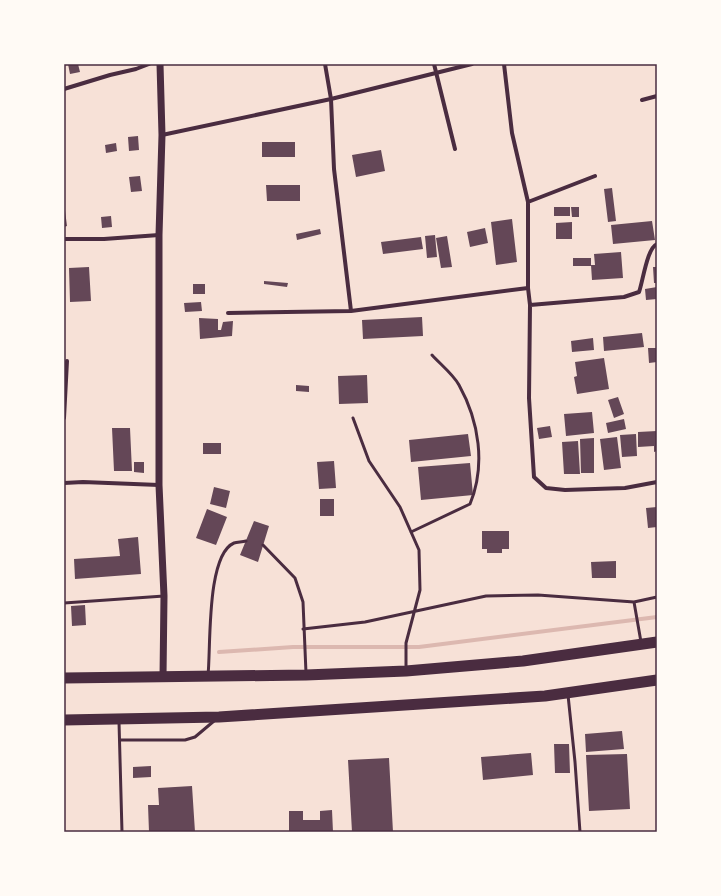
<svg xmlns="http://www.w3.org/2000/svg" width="721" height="896" font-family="'Fira Sans',sans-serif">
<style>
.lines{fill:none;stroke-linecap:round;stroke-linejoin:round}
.stream{stroke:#dcb8b0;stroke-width:4}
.building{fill:#644757}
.service{stroke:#4a2c40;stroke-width:3}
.minor{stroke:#4a2c40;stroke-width:4}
.tertiary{stroke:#4a2c40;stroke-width:7}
.trunk{stroke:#4a2c40;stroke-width:11}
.neatline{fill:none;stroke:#4a2c40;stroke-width:1.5}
</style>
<rect width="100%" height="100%" fill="#f7e1d7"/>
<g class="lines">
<!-- stream -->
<path class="stream" d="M 219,652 L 293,647 L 419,647 L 657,617"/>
</g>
<!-- building -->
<path class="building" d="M 68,64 L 78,64 L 80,72 L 70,74 Z
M 138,136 L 139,150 L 129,151 L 128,137 Z
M 262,142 L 295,142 L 295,157 L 262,157 Z
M 116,143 L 117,151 L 106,153 L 105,145 Z
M 381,150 L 385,171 L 356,177 L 352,155 Z
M 140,176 L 142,191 L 131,192 L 129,177 Z
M 266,185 L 300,185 L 300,201 L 267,201 Z
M 612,188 L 616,221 L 608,222 L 604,189 Z
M 64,203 L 67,226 L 64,227 Z
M 554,207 L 570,207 L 570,216 L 554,216 Z
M 571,207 L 579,207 L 579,217 L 572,217 Z
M 111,216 L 112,227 L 102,228 L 101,217 Z
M 512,219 L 517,262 L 496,265 L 491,222 Z
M 652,221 L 655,240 L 613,244 L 611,225 Z
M 572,222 L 572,239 L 556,239 L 556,223 Z
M 485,228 L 488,243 L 470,247 L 467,232 Z
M 320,229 L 321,234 L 297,240 L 296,234 Z
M 435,235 L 437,257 L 427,258 L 425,236 Z
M 447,236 L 452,267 L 441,268 L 436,238 Z
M 421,237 L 423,249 L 383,254 L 381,242 Z
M 621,252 L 623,278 L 592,280 L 591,265 L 595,265 L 594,254 Z
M 573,258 L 591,258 L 591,266 L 573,266 Z
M 89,267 L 91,301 L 70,302 L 69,268 Z
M 653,267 L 657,267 L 657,283 L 654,283 Z
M 264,281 L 288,283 L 287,287 L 264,284 Z
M 193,284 L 205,284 L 205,294 L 193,294 Z
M 657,287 L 657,299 L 646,300 L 645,289 Z
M 201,302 L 202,311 L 185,312 L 184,303 Z
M 422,317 L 423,336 L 363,339 L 362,320 Z
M 199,318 L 218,319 L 218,330 L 221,330 L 223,322 L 233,321 L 232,336 L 200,339 Z
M 642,333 L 644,347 L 604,351 L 603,337 Z
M 593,338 L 594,350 L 572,352 L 571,341 Z
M 648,348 L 657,348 L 657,362 L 649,363 Z
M 604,358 L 609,389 L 577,394 L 574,377 L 577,376 L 575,362 Z
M 367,375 L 368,403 L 339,404 L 338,376 Z
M 296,385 L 309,386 L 309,392 L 296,391 Z
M 618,397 L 624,414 L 614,418 L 608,400 Z
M 592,412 L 594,433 L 566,436 L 564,414 Z
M 624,419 L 626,429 L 608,433 L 606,423 Z
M 550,426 L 552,437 L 539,439 L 537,428 Z
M 112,428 L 130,428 L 132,471 L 114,471 Z
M 657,431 L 657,451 L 654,452 L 654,446 L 638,447 L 638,432 Z
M 468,434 L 471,456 L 411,462 L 409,440 Z
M 636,434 L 637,456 L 622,457 L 620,435 Z
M 617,437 L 621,468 L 604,470 L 600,439 Z
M 594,438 L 594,473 L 581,473 L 580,439 Z
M 578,441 L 580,474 L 564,474 L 562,442 Z
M 203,443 L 221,443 L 221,454 L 203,454 Z
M 334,461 L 336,488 L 319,489 L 317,462 Z
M 134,462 L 144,462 L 144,473 L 134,472 Z
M 470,463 L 473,495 L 421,500 L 418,467 Z
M 214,487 L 230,491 L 226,508 L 210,504 Z
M 320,499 L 334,499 L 334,516 L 320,516 Z
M 657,507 L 657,527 L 648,528 L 646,508 Z
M 207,509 L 227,517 L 216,545 L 196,538 Z
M 254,521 L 269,526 L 258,562 L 240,555 Z
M 482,531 L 509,531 L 509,549 L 502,549 L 502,553 L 487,553 L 487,549 L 482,549 Z
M 138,537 L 141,574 L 75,579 L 74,559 L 120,556 L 118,539 Z
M 616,561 L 616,578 L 592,578 L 591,562 Z
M 85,605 L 86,625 L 72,626 L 71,606 Z
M 622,731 L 624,749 L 586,752 L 585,734 Z
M 554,744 L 569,744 L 570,773 L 555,773 Z
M 531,753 L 533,775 L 483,780 L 481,757 Z
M 627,754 L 630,809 L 589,811 L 586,755 Z
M 389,758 L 393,832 L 352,832 L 348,760 Z
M 151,766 L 151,777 L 133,778 L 133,767 Z
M 192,786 L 195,832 L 149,832 L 148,805 L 159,805 L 158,788 Z
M 332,810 L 333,832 L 289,832 L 289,811 L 303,811 L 303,820 L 320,820 L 320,811 Z"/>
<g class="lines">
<!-- service -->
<path class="service" d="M 353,418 L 369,461 L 400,507 L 419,550 L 420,590 L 406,643 L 406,669
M 411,532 L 470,504 C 486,465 479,421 459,385 C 453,374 440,364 432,355
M 263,545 L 295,578 L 303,602 L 306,673
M 634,602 L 641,642
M 64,603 L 164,596
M 303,629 L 365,622 L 486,596 L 538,595 L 634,602 L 657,597
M 208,675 C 211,648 206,555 234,543 C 237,542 242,542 246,541
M 568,695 L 575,762 L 580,832
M 119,722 L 122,832
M 120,740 L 185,740 L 195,737 L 214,721"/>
<!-- minor -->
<path class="minor" d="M 325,64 L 331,99 L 334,169 L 351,311
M 434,64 L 455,149
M 504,64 L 512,133 L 528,202 L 528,288 L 530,305 L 529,398 L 534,477 L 546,488 L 565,490 L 625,488 L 657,482
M 64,89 L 110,75 L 136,69 L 149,64
M 642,100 L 657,96
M 162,135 L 331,99 L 472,64
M 528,202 L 595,176
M 64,239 L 104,239 L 159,235
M 530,305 L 624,297 L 639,292 C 643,281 647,248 657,244
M 228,313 L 351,311 L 528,288
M 64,418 L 67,361
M 64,483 L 83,482 L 159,485"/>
<!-- tertiary -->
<path class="tertiary" d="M 160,64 L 162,135 L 159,235 L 159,485 L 164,596 L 163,677"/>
<!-- trunk -->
<path class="trunk" d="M 64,678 L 306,675 L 406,671 L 523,661 L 657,642
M 64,720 L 219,717 L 545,696 L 657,680"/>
</g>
<!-- border -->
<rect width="721" height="896" fill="none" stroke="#fffaf5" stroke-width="130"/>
<rect x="65" y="65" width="591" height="766" class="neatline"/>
</svg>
